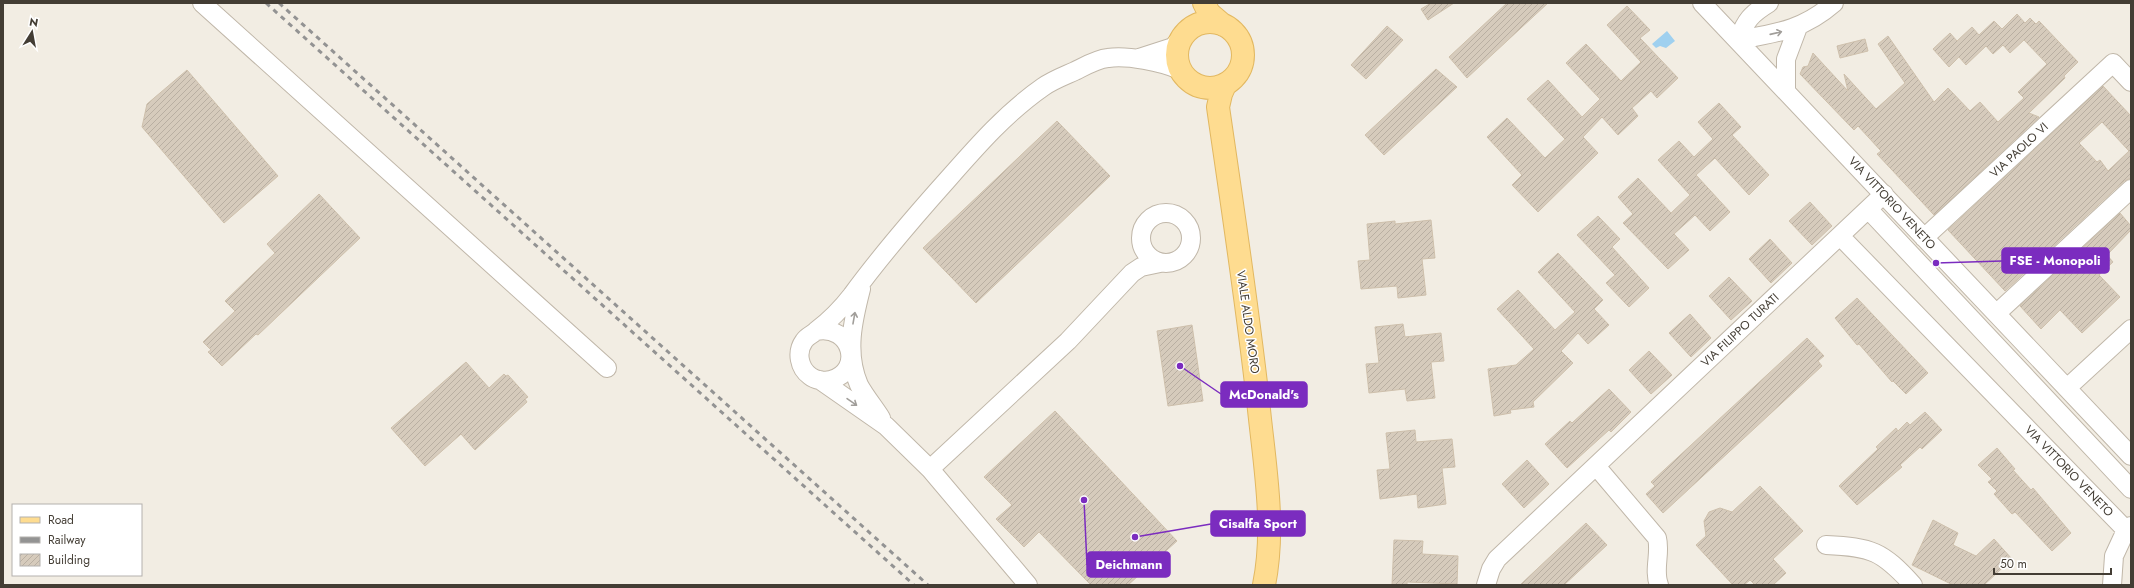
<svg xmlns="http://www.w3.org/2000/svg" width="2134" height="588" font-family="Jost,sans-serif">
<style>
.water{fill:#9fd0ef}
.building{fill:url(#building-hatch);stroke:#cec0ac;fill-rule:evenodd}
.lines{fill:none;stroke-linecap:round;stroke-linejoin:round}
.minor-casing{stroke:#c0b7a9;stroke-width:20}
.major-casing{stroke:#e2b861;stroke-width:24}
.minor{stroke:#fff;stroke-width:18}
.major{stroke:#fedc90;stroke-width:22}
.rail{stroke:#939393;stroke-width:3;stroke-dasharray:5 5;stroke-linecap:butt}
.oneway{stroke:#a19e9a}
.labels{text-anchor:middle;stroke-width:3;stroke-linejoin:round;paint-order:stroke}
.street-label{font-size:12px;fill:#433d34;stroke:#fff}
.leader{fill:none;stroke:#7b2cbf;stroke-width:1.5}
.callout-dot{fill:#7b2cbf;stroke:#fff;stroke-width:1.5}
.callout{fill:#7b2cbf;stroke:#7b2cbf;stroke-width:1.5}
.callout-label{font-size:13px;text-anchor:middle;font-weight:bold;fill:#fff}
</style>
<defs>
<pattern id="building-hatch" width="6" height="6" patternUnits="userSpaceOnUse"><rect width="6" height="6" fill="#d6cbbc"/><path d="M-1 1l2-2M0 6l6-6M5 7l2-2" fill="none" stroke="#b9afa2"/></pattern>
</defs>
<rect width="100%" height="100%" fill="#f2ede3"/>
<!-- water -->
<path class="water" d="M 1667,31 L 1675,41 L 1666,48 L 1660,46 L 1656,48 L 1652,44 Z"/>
<!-- building -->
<path class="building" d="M 1431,3 L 1454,3 L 1428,20 L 1421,9 Z
M 1507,3 L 1548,3 L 1467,78 L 1449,57 Z
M 1627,6 L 1650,30 L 1640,38 L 1678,78 L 1657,98 L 1651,91 L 1632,108 L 1638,116 L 1618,135 L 1602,117 L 1583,137 L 1598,153 L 1538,212 L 1512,185 L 1522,175 L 1487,137 L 1507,118 L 1545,158 L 1565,139 L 1527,99 L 1548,80 L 1582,117 L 1600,99 L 1566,63 L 1586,44 L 1621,81 L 1641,62 L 1607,25 Z
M 2017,14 L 2025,23 L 2030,18 L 2036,24 L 2039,21 L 2078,62 L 2064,76 L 2065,78 L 2029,113 L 2039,117 L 1934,215 L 1877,154 L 1881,151 L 1858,126 L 1854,130 L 1800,74 L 1803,67 L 1808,66 L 1813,53 L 1848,91 L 1844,74 L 1876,109 L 1905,83 L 1878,44 L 1888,36 L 1934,102 L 1948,88 L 1970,111 L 1980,102 L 1998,122 L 2024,98 L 2018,92 L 2047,64 L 2024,40 L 2010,53 L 2003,45 L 1993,54 L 1986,46 L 1966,65 L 1959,57 L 1949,67 L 1933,49 L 1950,33 L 1957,41 L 1972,27 L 1979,35 L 1994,21 L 2002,29 Z
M 1387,26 L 1403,40 L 1366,79 L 1351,65 Z
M 1865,39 L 1868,51 L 1840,58 L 1837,46 Z
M 1436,69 L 1457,87 L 1384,155 L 1365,135 Z
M 187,70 L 278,176 L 224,223 L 142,127 L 147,104 Z
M 2103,86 L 2131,116 L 2131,178 L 2124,181 L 2005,291 L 1948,230 ZM 2102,122 L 2129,151 L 2108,171 L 2100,160 L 2097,162 L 2079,143 Z
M 1719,103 L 1741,127 L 1732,135 L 1769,175 L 1749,195 L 1715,158 L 1696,175 L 1730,212 L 1710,231 L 1695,215 L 1674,234 L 1689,250 L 1668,269 L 1623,223 L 1633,214 L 1618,197 L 1638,178 L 1671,213 L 1690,195 L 1658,160 L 1679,141 L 1694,157 L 1713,139 L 1698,122 Z
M 1057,121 L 1110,176 L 976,303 L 923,248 Z
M 319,194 L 360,238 L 258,335 L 256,334 L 222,366 L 208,352 L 211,350 L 203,342 L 235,311 L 225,301 L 275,253 L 267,244 Z
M 1810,202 L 1832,226 L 1812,245 L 1789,221 Z
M 2120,213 L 2131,226 L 2131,230 L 2107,255 L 2113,262 L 2099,275 L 2120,297 L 2082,333 L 2060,310 L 2041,329 L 2020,306 Z
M 1598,216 L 1620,239 L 1612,247 L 1649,288 L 1629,307 L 1606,283 L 1615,275 L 1577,235 Z
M 1431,220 L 1435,258 L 1422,259 L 1426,295 L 1398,298 L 1397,286 L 1361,289 L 1358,261 L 1370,260 L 1367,224 L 1395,221 L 1395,224 Z
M 1770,239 L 1792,263 L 1771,283 L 1749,259 Z
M 1558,253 L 1603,300 L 1594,309 L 1609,325 L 1588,344 L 1578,333 L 1561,351 L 1573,363 L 1533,402 L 1534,407 L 1510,410 L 1511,413 L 1494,416 L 1488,369 L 1516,365 L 1534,349 L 1497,309 L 1518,290 L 1555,330 L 1575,312 L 1538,272 Z
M 1729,277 L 1752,301 L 1731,320 L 1709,296 Z
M 1857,298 L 1928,373 L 1906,394 L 1893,381 L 1892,382 L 1859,344 L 1857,345 L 1835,318 Z
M 1690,314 L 1711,338 L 1691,357 L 1669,333 Z
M 1403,324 L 1405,337 L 1441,333 L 1444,361 L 1431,362 L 1435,398 L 1407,401 L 1405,389 L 1369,393 L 1366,364 L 1379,363 L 1375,327 Z
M 1192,325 L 1203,401 L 1168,406 L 1157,331 Z
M 1807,338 L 1824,356 L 1818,361 L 1822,366 L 1663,513 L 1646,494 L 1655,486 L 1651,482 Z
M 1649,351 L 1672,375 L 1651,394 L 1629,370 Z
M 466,362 L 489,388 L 504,374 L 506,376 L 508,375 L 528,397 L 525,399 L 527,402 L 475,450 L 461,434 L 425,466 L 391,428 Z
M 1609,389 L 1631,412 L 1611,432 L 1609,430 L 1567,468 L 1545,444 L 1570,421 L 1572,423 Z
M 1055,411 L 1177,541 L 1128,585 L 1091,585 L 1039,532 L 1024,547 L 996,519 L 1012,505 L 984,477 Z
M 1925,412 L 1942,430 L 1922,449 L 1920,447 L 1900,465 L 1902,467 L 1857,505 L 1839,486 L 1878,449 L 1876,447 L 1896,428 L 1898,431 L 1907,422 L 1910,425 Z
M 1415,430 L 1416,442 L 1452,439 L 1455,467 L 1442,468 L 1446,504 L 1418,508 L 1417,494 L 1380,499 L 1377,470 L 1390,469 L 1386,433 Z
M 1997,448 L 2015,469 L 2013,470 L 2031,490 L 2033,488 L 2071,533 L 2052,551 L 2015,512 L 2012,514 L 1994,494 L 1997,491 L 1988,482 L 1992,479 L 1978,465 Z
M 1527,460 L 1549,484 L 1524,508 L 1502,484 Z
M 1760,486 L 1803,531 L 1773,559 L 1786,573 L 1773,585 L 1755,585 L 1750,580 L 1744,585 L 1733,585 L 1696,545 L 1706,536 L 1704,521 L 1709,512 L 1720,508 L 1732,512 Z
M 1933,520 L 1958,533 L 1953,545 L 1976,556 L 1994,539 L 2012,559 L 1984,585 L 1953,585 L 1912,565 Z
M 1586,523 L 1607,545 L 1564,585 L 1520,585 Z
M 1394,540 L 1423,541 L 1422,554 L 1458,556 L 1457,584 L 1407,582 L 1407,585 L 1392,585 Z"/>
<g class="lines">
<defs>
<path id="minor" d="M 202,3 L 607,368
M 1702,3 L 2131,456
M 1738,40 C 1777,33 1803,30 1834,3
M 1738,40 C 1746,20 1751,14 1769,3
M 1139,58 L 1173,47 L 1182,37
M 1786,91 L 1786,59 L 1798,27
M 1868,209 L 2131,489
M1141 238a25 25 0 1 1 50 0a25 25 0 1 1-50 0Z
M 1840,236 L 2126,530 L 2131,526
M 1924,238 L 2113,63 L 2131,82
M 861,289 C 853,320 845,353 859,385 C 865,396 874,407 881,418
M 1997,313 L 2131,189
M 816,331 C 852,324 864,371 831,380 C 824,382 815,380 810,376 C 799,368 796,352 804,341 C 807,336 812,335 816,331 C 829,321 842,308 852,295 C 882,254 915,216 949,178 C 978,145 1007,112 1043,87 C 1053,80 1064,76 1075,71 C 1085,66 1097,59 1108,58 C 1127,55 1162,62 1180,70
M 820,380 L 886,426 L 930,469 L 1028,585
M 2067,388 L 2131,329
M 1596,466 L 1657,538 C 1661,553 1653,570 1659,585
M 930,469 L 1068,341 L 1132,273 L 1141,267 L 1160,263
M 1826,545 C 1872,547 1882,551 1913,585
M 1486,585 L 1491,569 L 1497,559 L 1884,194
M 2112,585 L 2114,556 L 2126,530"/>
<path id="major" d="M 1204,3 L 1209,13 L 1223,25
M1177 55a33 33 0 1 1 66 0a33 33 0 1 1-66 0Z
M 1225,85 L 1221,94 L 1218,107 C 1233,211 1249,315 1260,419 C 1266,473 1275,531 1264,585"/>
</defs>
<!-- minor casing -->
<use href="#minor" class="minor-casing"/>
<!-- major casing -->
<use href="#major" class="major-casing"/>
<!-- minor -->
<use href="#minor" class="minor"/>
<!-- major -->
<use href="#major" class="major"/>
<!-- rail -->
<path class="rail" d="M 266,3 L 914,585
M 279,3 L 928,585"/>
</g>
<!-- one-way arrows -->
<defs><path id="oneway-shaft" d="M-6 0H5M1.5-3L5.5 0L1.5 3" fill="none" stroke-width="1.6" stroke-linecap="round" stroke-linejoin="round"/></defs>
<g class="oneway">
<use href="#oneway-shaft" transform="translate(1776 33) rotate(-13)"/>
<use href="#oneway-shaft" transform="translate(854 318) rotate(-80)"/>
<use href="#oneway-shaft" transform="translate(852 402) rotate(35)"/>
</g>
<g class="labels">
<!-- street labels -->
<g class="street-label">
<text transform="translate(2019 150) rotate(-43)" y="4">VIA PAOLO VI</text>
<text transform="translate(1892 203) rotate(47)" y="4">VIA VITTORIO VENETO</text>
<text transform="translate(1248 322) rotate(82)" y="4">VIALE ALDO MORO</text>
<text transform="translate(1740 330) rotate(-43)" y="4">VIA FILIPPO TURATI</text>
<text transform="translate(2069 471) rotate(46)" y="4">VIA VITTORIO VENETO</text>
</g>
</g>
<!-- callouts -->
<path class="leader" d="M1936 263L2002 261M1180 366L1221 394M1135 537L1211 524M1084 500L1087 565"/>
<g class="callout-dot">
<circle cx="1936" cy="263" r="4"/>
<circle cx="1180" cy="366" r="4"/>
<circle cx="1135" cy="537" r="4"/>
<circle cx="1084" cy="500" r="4"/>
</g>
<g class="callout">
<rect x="2002" y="248" width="107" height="25" rx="4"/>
<rect x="1221" y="382" width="86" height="25" rx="4"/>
<rect x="1211" y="511" width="94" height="25" rx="4"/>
<rect x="1087" y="552" width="83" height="25" rx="4"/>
</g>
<g class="callout-label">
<text x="2055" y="265">FSE - Monopoli</text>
<text x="1264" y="399">McDonald's</text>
<text x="1258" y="528">Cisalfa Sport</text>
<text x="1129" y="569">Deichmann</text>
</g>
<!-- border -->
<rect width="2134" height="588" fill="none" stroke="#433d34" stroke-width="8"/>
<!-- legend -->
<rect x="12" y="504" width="130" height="72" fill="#ffffff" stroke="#b4b1ae"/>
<rect x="20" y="517" width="20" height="6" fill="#fedc90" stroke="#b4b1ae"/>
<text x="48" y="524" font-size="12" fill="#433d34">Road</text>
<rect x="20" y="537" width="20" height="6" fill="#939393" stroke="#b4b1ae"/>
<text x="48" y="544" font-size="12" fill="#433d34">Railway</text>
<rect x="20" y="554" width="20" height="12" fill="url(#building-hatch)" stroke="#b4b1ae"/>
<text x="48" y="564" font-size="12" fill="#433d34">Building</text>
<!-- north arrow -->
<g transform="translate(32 32) rotate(11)" stroke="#ffffff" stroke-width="3" paint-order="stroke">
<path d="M0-3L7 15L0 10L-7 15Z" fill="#433d34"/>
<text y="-6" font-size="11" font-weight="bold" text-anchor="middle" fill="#433d34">N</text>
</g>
<!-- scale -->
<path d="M1994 568v6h117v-6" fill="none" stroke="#433d34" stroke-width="2"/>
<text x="2000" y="568" font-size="12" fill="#433d34" stroke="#ffffff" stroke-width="3" paint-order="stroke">50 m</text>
</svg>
